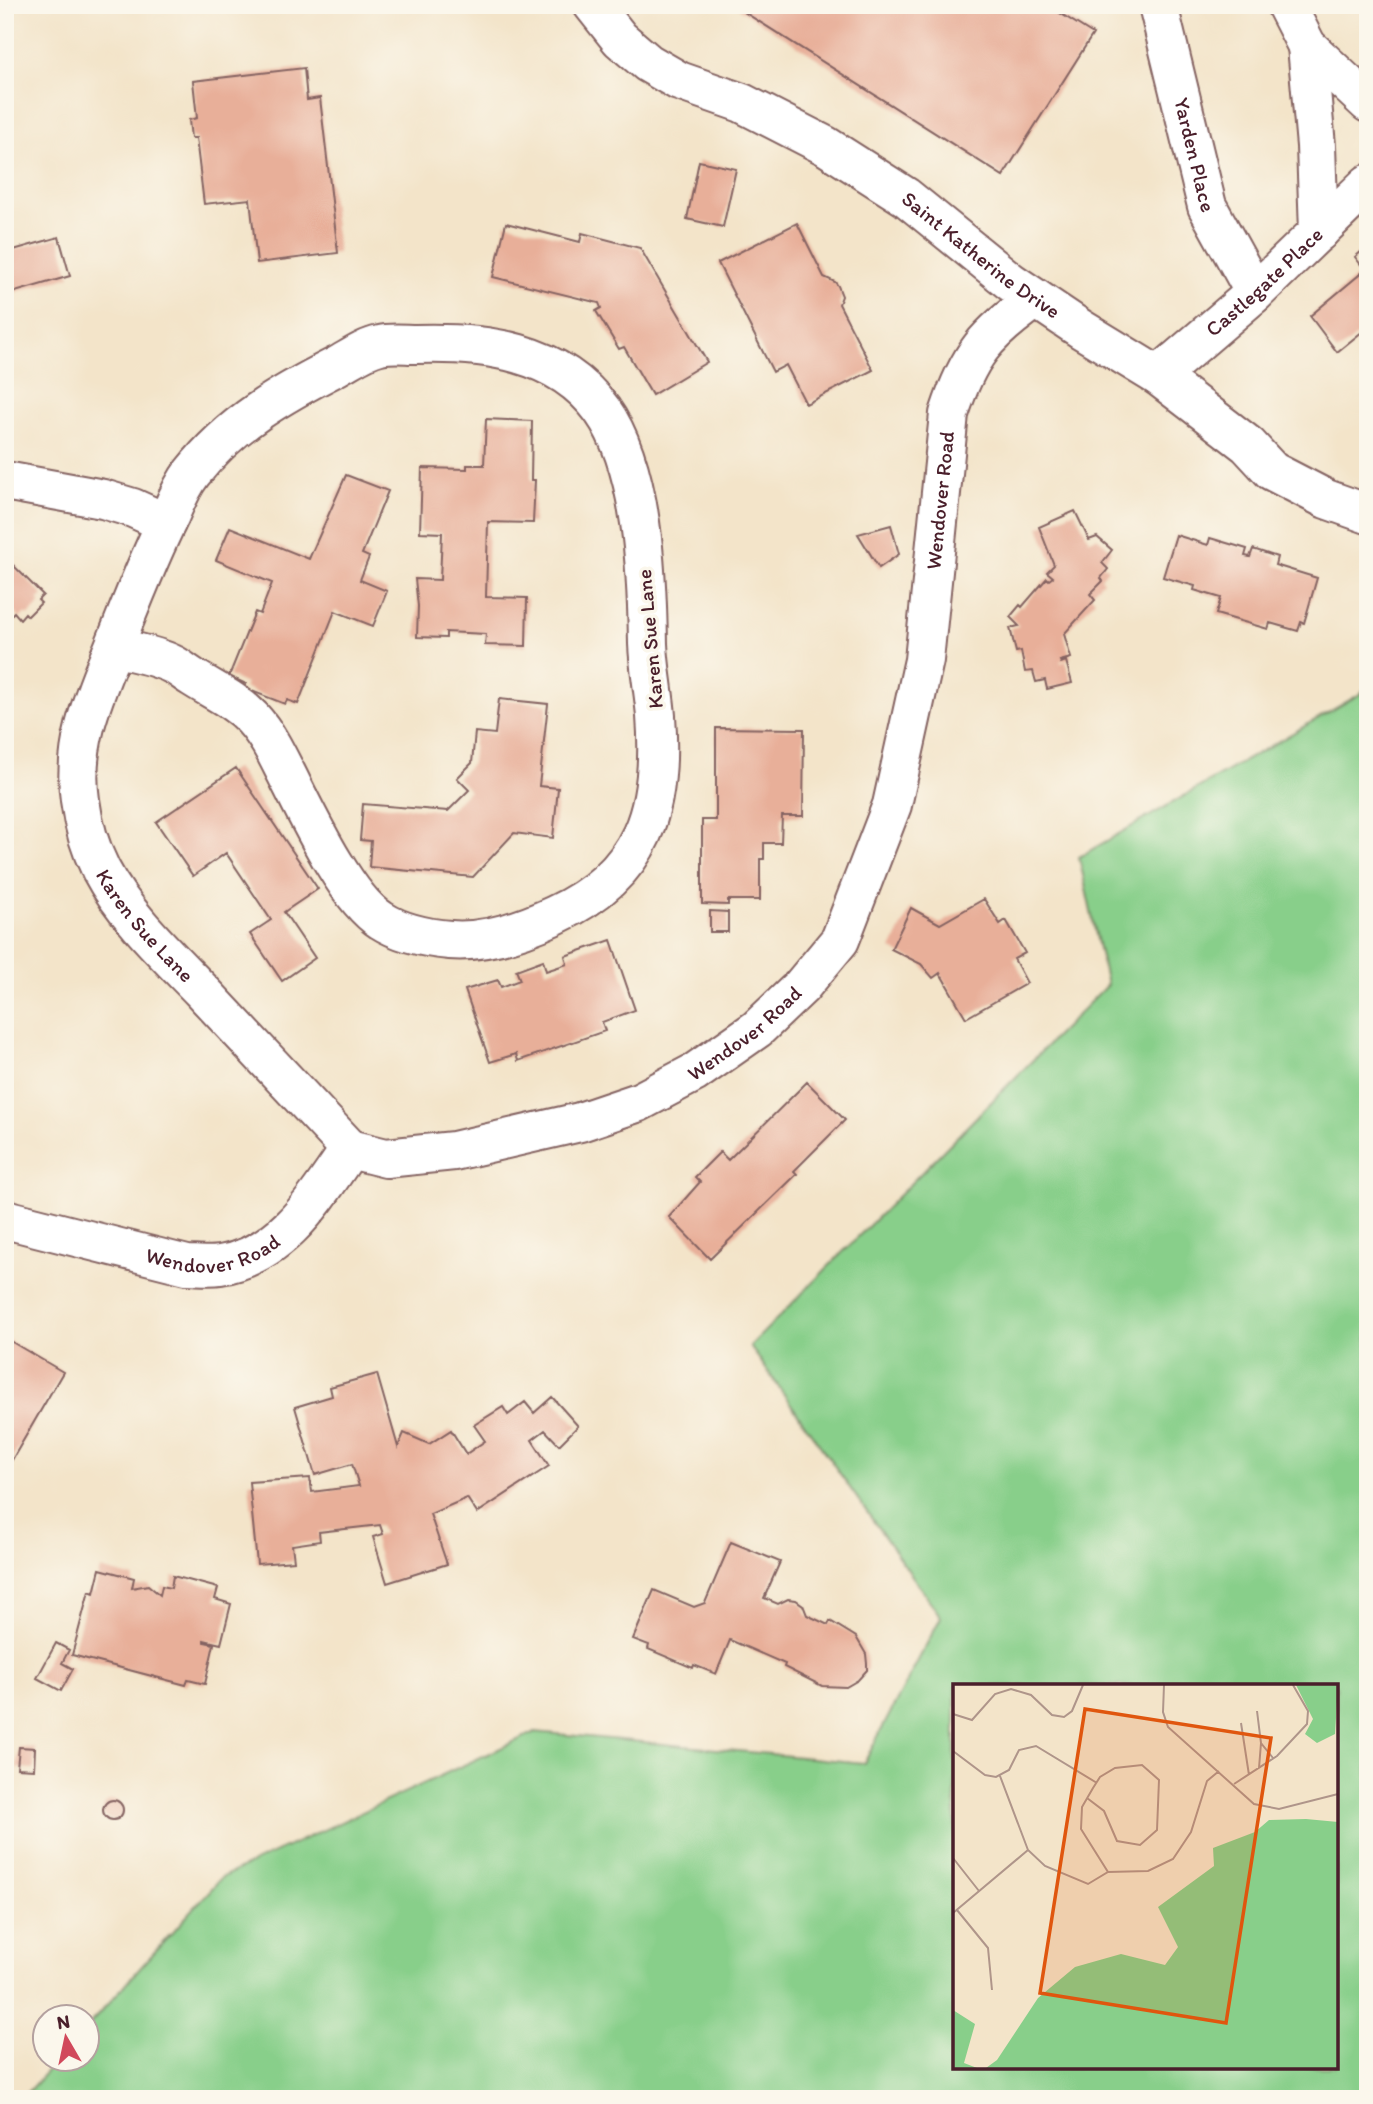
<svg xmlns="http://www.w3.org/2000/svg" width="1373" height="2104" font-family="Itim,sans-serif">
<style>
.green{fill:#88cf8a;stroke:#69775a;stroke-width:2;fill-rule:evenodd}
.building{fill:#e8af99}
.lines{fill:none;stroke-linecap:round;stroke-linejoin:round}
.minor-casing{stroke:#856462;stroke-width:42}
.minor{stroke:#fff;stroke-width:38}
.labels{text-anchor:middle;stroke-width:7;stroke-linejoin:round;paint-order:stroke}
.street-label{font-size:21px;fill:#4a1f2b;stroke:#fbf7ec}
.inset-road{fill:none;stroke:#af958a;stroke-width:2}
.view{fill:#e0560e;fill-opacity:0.15;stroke:#e0560e;stroke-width:3.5}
.inset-edge{fill:none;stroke:#4a1f2b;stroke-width:3.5}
</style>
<rect width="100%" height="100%" fill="#fbf7ec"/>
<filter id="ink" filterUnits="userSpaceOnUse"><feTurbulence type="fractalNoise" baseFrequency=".0143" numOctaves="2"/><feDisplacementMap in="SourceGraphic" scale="14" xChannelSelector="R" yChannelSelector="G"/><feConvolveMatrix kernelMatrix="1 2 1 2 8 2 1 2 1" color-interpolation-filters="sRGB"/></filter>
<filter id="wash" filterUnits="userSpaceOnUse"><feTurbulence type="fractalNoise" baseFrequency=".00686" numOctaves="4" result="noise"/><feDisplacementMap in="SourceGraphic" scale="28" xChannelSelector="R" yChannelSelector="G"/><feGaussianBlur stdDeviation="1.57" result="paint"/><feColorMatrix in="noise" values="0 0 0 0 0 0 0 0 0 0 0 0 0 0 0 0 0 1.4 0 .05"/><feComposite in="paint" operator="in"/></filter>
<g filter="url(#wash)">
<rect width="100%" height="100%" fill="#f3e4c9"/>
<!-- green -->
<path class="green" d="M 1368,686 L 1368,2099 L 21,2099 L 58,2059 L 88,2058 L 88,2026 L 222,1877 L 535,1732 L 864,1763 L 941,1617 L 750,1346 L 1107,985 L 1079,857 L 1360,694 ZM 955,1686 L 1336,1686 L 1336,2067 L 955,2067 Z"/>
<g id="blocks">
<!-- building -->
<path class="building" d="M 733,5 L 1047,5 L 1093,34 L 1003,176 Z
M 304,68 L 307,100 L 320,98 L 338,253 L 257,263 L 250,199 L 204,204 L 196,138 L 191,138 L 189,120 L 197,118 L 193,81 Z
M 699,161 L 736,169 L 723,227 L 687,219 Z
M 506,223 L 580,242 L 582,233 L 640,248 L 707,362 L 652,395 L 624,347 L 619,349 L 596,311 L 601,308 L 599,303 L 493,277 Z
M 797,223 L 824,277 L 835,282 L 838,286 L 842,296 L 839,304 L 873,370 L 806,404 L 786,365 L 773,372 L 718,263 Z
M 6,236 L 10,251 L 59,237 L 70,276 L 5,295 Z
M 1368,246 L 1368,327 L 1337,352 L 1310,316 L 1365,270 L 1355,257 Z
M 486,419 L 532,421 L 531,480 L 535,480 L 533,523 L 488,522 L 486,597 L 527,598 L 526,646 L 485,645 L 486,634 L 446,632 L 446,638 L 417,637 L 418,606 L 415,579 L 440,580 L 442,533 L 420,532 L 422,468 L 467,469 L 467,465 L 484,465 Z
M 346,475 L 388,491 L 362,554 L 369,557 L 360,580 L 387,591 L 373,626 L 335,611 L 298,704 L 287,700 L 285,704 L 244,688 L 246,684 L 229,676 L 255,612 L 260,614 L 272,583 L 216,560 L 230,527 L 309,559 Z
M 1075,511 L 1089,540 L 1097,537 L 1112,550 L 1102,563 L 1108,569 L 1101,578 L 1103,581 L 1090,594 L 1095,600 L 1064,634 L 1071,658 L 1060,661 L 1061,663 L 1066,661 L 1072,683 L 1047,689 L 1045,680 L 1036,682 L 1033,671 L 1025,672 L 1021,651 L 1016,652 L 1010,628 L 1019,626 L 1010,617 L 1020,605 L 1022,607 L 1047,578 L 1049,580 L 1053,577 L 1047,572 L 1054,565 L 1039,527 Z
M 891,525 L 899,554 L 879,568 L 858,534 Z
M 1176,535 L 1208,545 L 1210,538 L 1247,549 L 1245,556 L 1250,557 L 1253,549 L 1277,557 L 1275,565 L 1317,578 L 1304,623 L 1301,622 L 1298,631 L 1270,623 L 1268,629 L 1216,614 L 1221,598 L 1194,590 L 1195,586 L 1163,577 Z
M 5,557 L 43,595 L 38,600 L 41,603 L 28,616 L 25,613 L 20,619 L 14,612 L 5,621 Z
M 499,699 L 548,704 L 539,786 L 558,788 L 553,838 L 514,833 L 473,877 L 369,867 L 371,841 L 360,840 L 363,804 L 448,811 L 469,790 L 457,778 L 472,763 L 475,732 L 495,734 Z
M 716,728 L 804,729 L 803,816 L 782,816 L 781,843 L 764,843 L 764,859 L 760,859 L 760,900 L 728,900 L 728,905 L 702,904 L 702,820 L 716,820 Z
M 236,768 L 318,889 L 284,912 L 315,958 L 282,981 L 250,934 L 271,920 L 226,853 L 193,876 L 156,822 Z
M 984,899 L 1000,924 L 1006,920 L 1025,953 L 1014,959 L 1027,983 L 966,1018 L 940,973 L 933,978 L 921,964 L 891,949 L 911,908 L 940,924 Z
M 710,911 L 728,912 L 728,932 L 710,932 Z
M 611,940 L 635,1010 L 602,1022 L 605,1031 L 518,1061 L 516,1054 L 490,1062 L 465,990 L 498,980 L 501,987 L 520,980 L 516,970 L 543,960 L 546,971 L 567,964 L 565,956 Z
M 807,1082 L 845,1120 L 794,1171 L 797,1174 L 710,1259 L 669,1217 L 700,1182 L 695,1177 L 720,1152 L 728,1160 Z
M 5,1338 L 63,1372 L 9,1465 L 5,1462 Z
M 377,1374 L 398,1447 L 404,1433 L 429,1444 L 451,1430 L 466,1454 L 485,1441 L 474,1425 L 503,1407 L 508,1415 L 525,1402 L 534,1413 L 552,1397 L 578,1426 L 559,1445 L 545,1430 L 532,1440 L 549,1466 L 477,1513 L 467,1498 L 430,1514 L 447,1564 L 387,1583 L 373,1537 L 383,1534 L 380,1525 L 319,1532 L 320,1541 L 292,1545 L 294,1561 L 257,1564 L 249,1482 L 310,1478 L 312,1492 L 359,1486 L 352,1464 L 315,1475 L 295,1407 L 332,1396 L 330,1387 Z
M 731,1542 L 780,1562 L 764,1598 L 778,1604 L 788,1599 L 796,1600 L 803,1605 L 807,1615 L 828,1625 L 830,1621 L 856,1637 L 866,1654 L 867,1664 L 867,1670 L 858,1680 L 846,1687 L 822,1686 L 784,1667 L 785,1664 L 730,1640 L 716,1674 L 694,1665 L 693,1668 L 648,1649 L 649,1645 L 633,1639 L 654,1590 L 694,1607 L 705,1603 Z
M 100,1569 L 134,1578 L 132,1588 L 148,1585 L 160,1595 L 162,1586 L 171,1588 L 173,1576 L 218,1588 L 215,1599 L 231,1604 L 221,1644 L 204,1640 L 204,1642 L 214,1644 L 205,1684 L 188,1680 L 186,1685 L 72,1655 L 89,1591 L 94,1593 Z
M 56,1643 L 69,1650 L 62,1663 L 73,1669 L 61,1691 L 37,1678 Z
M 19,1747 L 35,1748 L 34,1769 L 17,1768 Z
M103 1810a10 10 0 1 1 20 0a10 10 0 1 1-20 0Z"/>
</g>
</g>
<g filter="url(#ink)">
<use href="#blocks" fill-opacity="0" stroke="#856462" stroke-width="2"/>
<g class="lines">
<defs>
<g id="minor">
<path id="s1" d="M 593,5 L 620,39 L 648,63 L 679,81 L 742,103 L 826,146 L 906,197 L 1011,282 L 1081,329 L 1158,376 L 1248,445 L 1272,471 L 1326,499 L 1368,514"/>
<path id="s2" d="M 1158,5 L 1207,206 L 1255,293"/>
<path d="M 1286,5 L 1307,46 L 1368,103"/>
<path d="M 1307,46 L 1316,146 L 1319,232"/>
<path id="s3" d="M 1158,376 L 1255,293 L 1368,184"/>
<path d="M 5,481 L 103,499 L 133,508 L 166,523"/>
<path id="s4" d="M 114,647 C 132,652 154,655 172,664 C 179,667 185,673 192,677 C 212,690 235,700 252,718 C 266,733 275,751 284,769 C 304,808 345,898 381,920 C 401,933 427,938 450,940 C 486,943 523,930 555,915 C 644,874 663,808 656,716 C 654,692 649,668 648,644 C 647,575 643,467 602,410 C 558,350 485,342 416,344 C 405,344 391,342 380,345 C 365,348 350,359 337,366 C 282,394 231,423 192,473 C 182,486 176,501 170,515 C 148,559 131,604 113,649 C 93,698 72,746 80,800 C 83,824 90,848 101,870 C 124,914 166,954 201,990 C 250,1043 300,1096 350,1149"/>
<path id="s5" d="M 5,1219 L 187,1265 C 198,1265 209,1267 220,1265 C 283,1255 316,1198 350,1149 L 386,1158 L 454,1151 L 580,1122 L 639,1102 L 694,1073 L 757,1029 L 801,987 L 840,940 L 892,805 L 924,660 L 949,414 C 968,355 986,334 1036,299"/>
</g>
</defs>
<!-- minor casing -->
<use href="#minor" class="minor-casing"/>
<!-- minor -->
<use href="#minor" class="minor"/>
</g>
</g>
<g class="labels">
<!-- street labels -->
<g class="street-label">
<text dy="7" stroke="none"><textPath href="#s2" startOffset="154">Yarden Place</textPath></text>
<text dy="7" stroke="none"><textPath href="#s1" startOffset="467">Saint Katherine Drive</textPath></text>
<text dy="7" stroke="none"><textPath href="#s3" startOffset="142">Castlegate Place</textPath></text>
<text dy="7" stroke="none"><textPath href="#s5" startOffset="1412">Wendover Road</textPath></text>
<text transform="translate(650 639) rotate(-95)" y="7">Karen Sue Lane</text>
<text dy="7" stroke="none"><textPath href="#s4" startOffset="2102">Karen Sue Lane</textPath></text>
<text dy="7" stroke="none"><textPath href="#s5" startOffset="824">Wendover Road</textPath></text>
<text dy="7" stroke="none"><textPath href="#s5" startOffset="215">Wendover Road</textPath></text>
</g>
</g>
<!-- overview -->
<g transform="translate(953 1684)">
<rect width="385" height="385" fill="#f3e4c9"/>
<path d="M 343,1 L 385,1 L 382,50 L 364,59 L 352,50 L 360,35 ZM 353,135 L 385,138 L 385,384 L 33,384 L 44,376 L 85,314 L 122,283 L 168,270 L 212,281 L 225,263 L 205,223 L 261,182 L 260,164 L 302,148 L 316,136 ZM 0,326 L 22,340 L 11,379 L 24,384 L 0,384 Z" fill="#88cf8a"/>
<path class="inset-road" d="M 211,1 L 210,28 L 215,43 L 301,120 L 326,125 L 385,110M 304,27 L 308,59 L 320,74M 0,30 L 19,36 L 42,10 L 58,5 L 78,11 L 99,31 L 111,33 L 119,27 L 130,1M 288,39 L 296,91M 0,67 L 32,91 L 43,93 L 56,86 L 66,66 L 83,62 L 144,99M 306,84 L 308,59M 47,92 L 75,166 L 92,182 L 135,200 L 155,188 L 195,187 L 220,175 L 238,148 L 254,97 L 266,87M 281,100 L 324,72 L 354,40 L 355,27 L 340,1M 134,114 L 151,127 L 164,157 L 187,161 L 204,146 L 206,96 L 189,81 L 162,84 L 147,93 L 140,104 L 129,123 L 128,145 L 155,188M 0,174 L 26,207M 4,226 L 35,264 L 39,306M 0,229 L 75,166"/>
<path class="view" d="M 132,25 L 318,54 L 273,339 L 87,309 Z"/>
<rect width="385" height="385" class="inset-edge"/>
</g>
<!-- margin -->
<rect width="1373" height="2104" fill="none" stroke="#fbf7ec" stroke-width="28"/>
<!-- north arrow -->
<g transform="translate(66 2038) rotate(351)"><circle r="33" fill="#fbf7ec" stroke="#b4a19f" stroke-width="2"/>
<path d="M0-5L12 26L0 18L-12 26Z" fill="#d1495b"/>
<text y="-10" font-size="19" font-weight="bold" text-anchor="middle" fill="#4a1f2b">N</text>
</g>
</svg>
